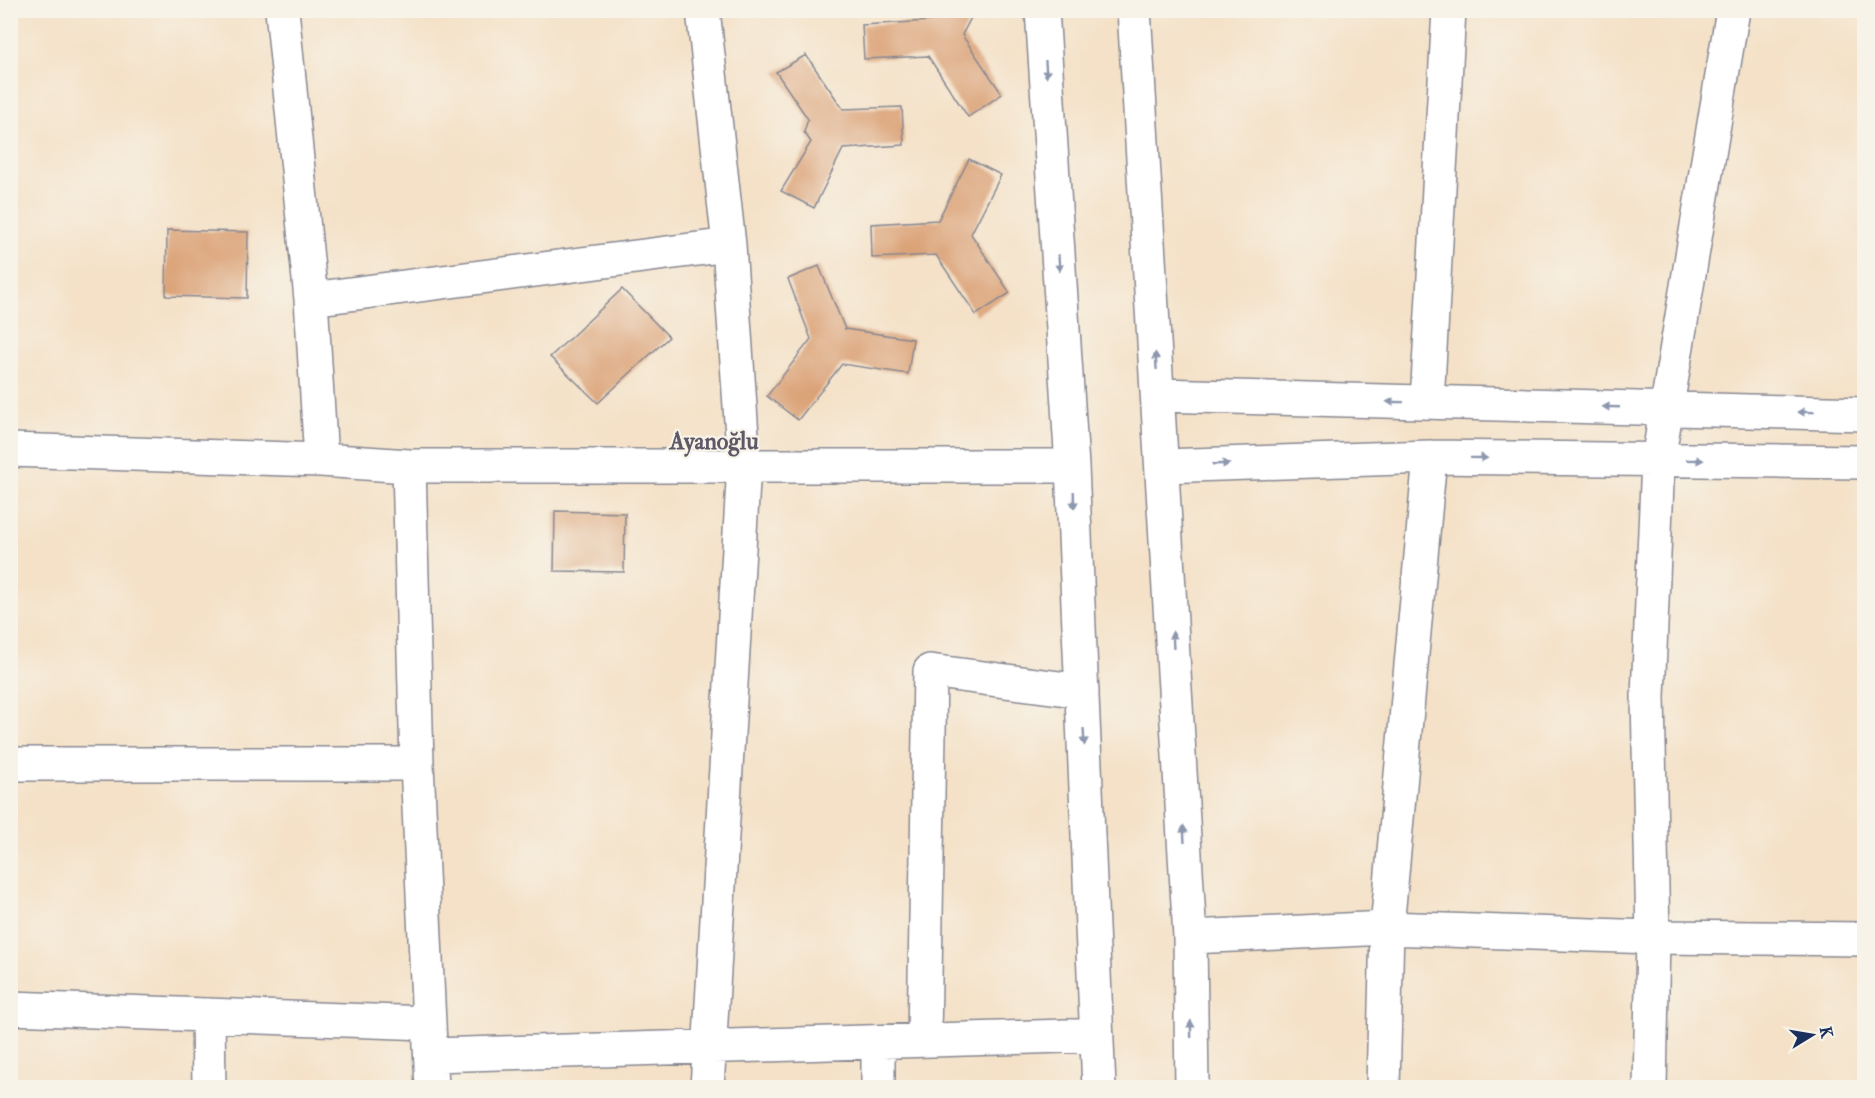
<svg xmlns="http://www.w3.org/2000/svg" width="1875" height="1098" font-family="'IM FELL Double Pica',serif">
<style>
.building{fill:#dba378}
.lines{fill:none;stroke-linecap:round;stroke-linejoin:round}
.minor-casing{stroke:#888892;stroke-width:36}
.minor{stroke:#fff;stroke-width:33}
.oneway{fill:#8d97ae}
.labels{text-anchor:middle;stroke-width:4.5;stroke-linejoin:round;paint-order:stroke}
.district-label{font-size:24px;font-weight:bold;fill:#5e5867;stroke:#f7f3e8}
</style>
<rect width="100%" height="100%" fill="#f7f3e8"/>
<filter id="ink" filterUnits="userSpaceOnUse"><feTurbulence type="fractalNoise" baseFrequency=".0167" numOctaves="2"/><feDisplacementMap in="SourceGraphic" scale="12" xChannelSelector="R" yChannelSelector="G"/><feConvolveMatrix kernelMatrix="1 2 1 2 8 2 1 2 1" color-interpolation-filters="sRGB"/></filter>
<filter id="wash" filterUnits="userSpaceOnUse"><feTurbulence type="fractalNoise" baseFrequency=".008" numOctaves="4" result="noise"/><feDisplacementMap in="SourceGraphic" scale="24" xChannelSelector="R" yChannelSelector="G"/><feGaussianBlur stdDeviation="1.35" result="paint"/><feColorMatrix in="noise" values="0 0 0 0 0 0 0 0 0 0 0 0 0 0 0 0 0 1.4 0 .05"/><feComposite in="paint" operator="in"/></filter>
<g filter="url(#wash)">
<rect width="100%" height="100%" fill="#f4e1c7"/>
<g id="blocks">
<!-- building -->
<path class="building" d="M 935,10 L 975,10 L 962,35 L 1002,94 L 968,117 L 928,56 L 864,59 L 862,25 L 930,21 Z
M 806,55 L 843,109 L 902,107 L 904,145 L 843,149 L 814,208 L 781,191 L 811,142 L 804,132 L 808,119 L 776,72 Z
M 969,159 L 1001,175 L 971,234 L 1010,293 L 976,315 L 936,255 L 872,258 L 871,224 L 938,220 Z
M 167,230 L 248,232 L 247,298 L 166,296 Z
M 819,266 L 845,329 L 913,339 L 908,374 L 842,364 L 798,420 L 767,396 L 811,339 L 788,279 Z
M 622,289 L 669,337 L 598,403 L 550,357 Z
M 555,511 L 625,513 L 624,572 L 554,571 Z"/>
</g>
</g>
<g filter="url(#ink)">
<use href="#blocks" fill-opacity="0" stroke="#888892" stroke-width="1.5"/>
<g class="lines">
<defs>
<path id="minor" d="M 282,10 L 311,299 L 321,460
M 703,10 L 729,245 L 744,465 L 707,1088
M 1042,10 L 1072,466 L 1099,1088
M 1134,10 L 1190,937 L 1192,1088
M 311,299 L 729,245
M 1158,395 L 1864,414
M 1427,402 L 1449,10
M 10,450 L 321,460 L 409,466 L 1072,466
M 409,466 L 417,764 L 432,1088
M 1163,466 L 1430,457 L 1864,462
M 10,764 L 417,764
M 1190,937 L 1387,928 L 1653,937 L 1864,939
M 10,1008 L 428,1023
M 208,1015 L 209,1088
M 924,1040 L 930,671 L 1082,691
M 431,1055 L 1097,1035
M 878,1088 L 878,1042
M 1383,1088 L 1387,928 L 1430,457
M 1650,1088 L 1653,937 L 1648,696 L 1658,460 L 1733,10"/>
</defs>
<!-- minor casing -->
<use href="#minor" class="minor-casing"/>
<!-- minor -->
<use href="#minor" class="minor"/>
</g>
<!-- one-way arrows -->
<defs><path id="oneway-solid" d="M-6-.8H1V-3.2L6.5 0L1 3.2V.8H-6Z" transform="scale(1.5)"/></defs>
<g class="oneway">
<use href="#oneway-solid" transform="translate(1046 69) rotate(86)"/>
<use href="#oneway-solid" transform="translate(1059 263) rotate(86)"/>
<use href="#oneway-solid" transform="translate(1156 361) rotate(-94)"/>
<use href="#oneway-solid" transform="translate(1395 402) rotate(-179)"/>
<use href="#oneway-solid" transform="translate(1611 407) rotate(-178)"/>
<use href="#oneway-solid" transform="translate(1806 412) rotate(-179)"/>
<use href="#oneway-solid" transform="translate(1479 458) rotate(1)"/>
<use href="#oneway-solid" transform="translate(1695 460) rotate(1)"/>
<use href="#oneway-solid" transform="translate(1221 464) rotate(-2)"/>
<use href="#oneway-solid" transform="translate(1074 500) rotate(88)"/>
<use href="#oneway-solid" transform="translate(1173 640) rotate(-93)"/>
<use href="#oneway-solid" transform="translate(1084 737) rotate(87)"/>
<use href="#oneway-solid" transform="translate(1184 834) rotate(-93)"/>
<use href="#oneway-solid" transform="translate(1191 1029) rotate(-91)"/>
</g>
</g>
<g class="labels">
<!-- district labels -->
<g class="district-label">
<text x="714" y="449">Ayanoğlu</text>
</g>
</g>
<!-- margin -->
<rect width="1875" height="1098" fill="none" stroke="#f7f3e8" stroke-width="36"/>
<!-- north arrow -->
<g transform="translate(1812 1035) rotate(79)" stroke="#f7f3e8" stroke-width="4.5" paint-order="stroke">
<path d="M0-4.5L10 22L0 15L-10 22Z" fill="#1b2f5e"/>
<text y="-9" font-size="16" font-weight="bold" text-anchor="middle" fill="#1b2f5e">K</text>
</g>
</svg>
